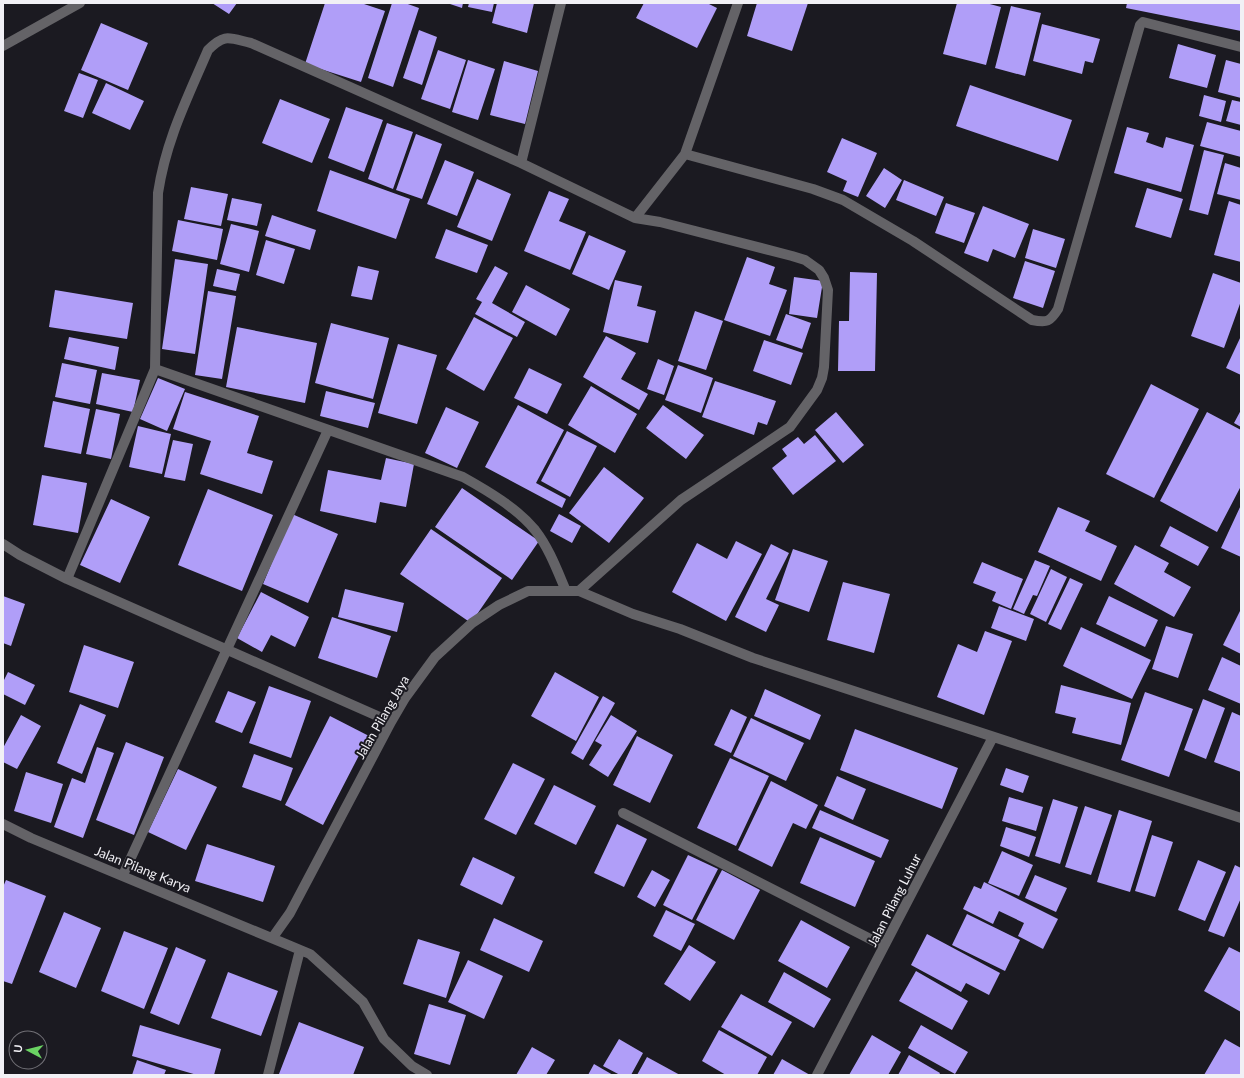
<svg xmlns="http://www.w3.org/2000/svg" width="1244" height="1078" font-family="Lato,sans-serif">
<style>
.building{fill:#b09ef8}
.lines{fill:none;stroke-linecap:round;stroke-linejoin:round}
.minor{stroke:#646367;stroke-width:10}
.labels{text-anchor:middle;stroke-width:4;stroke-linejoin:round;paint-order:stroke}
.street-label{font-size:13px;fill:#f1f0f5;stroke:#1b1a21}
</style>
<rect width="100%" height="100%" fill="#1b1a21"/>
<!-- building -->
<path class="building" d="M 212,3 L 237,3 L 229,14 Z
M 325,3 L 361,3 L 385,11 L 361,82 L 305,64 Z
M 392,3 L 405,3 L 419,8 L 393,87 L 368,78 Z
M 447,3 L 463,3 L 462,8 Z
M 469,3 L 494,3 L 492,12 L 468,7 Z
M 497,3 L 534,3 L 527,33 L 492,23 Z
M 644,3 L 707,3 L 717,8 L 697,48 L 636,18 Z
M 757,3 L 808,3 L 792,51 L 747,36 Z
M 957,3 L 986,3 L 1001,7 L 986,65 L 943,54 Z
M 1127,3 L 1241,3 L 1241,31 L 1126,8 Z
M 1011,6 L 1041,13 L 1025,76 L 995,68 Z
M 101,23 L 148,43 L 128,90 L 81,70 Z
M 1042,24 L 1100,39 L 1093,63 L 1085,61 L 1082,74 L 1033,61 Z
M 419,30 L 437,37 L 422,85 L 403,78 Z
M 1178,44 L 1216,55 L 1207,88 L 1169,78 Z
M 438,50 L 466,60 L 450,109 L 421,99 Z
M 468,60 L 495,69 L 478,120 L 452,112 Z
M 1226,60 L 1241,64 L 1241,98 L 1218,92 Z
M 504,61 L 538,71 L 525,124 L 490,115 Z
M 79,73 L 98,80 L 83,118 L 64,111 Z
M 106,83 L 144,101 L 130,130 L 92,113 Z
M 970,85 L 1072,120 L 1058,161 L 956,126 Z
M 1204,95 L 1226,101 L 1221,122 L 1199,116 Z
M 280,99 L 330,119 L 312,163 L 262,143 Z
M 1232,100 L 1241,102 L 1241,125 L 1226,121 Z
M 346,107 L 383,120 L 364,172 L 328,158 Z
M 1207,122 L 1241,131 L 1241,157 L 1200,146 Z
M 387,123 L 413,132 L 393,189 L 368,179 Z
M 1127,127 L 1149,133 L 1146,142 L 1163,148 L 1166,137 L 1194,145 L 1181,192 L 1114,173 Z
M 416,134 L 442,144 L 422,199 L 396,190 Z
M 842,138 L 877,153 L 858,197 L 843,191 L 847,181 L 827,172 Z
M 1204,150 L 1224,155 L 1208,215 L 1189,210 Z
M 445,160 L 474,172 L 457,216 L 427,204 Z
M 1225,163 L 1241,168 L 1241,200 L 1217,194 Z
M 884,168 L 902,180 L 885,208 L 866,196 Z
M 330,170 L 410,199 L 396,239 L 317,211 Z
M 477,179 L 511,194 L 492,241 L 457,227 Z
M 904,180 L 944,197 L 936,216 L 896,200 Z
M 191,187 L 228,194 L 221,226 L 184,219 Z
M 1147,188 L 1183,199 L 1171,238 L 1135,227 Z
M 549,191 L 569,199 L 559,221 L 586,232 L 570,270 L 524,251 Z
M 232,198 L 262,204 L 257,226 L 227,220 Z
M 1229,201 L 1241,205 L 1241,262 L 1214,255 Z
M 946,203 L 975,213 L 964,243 L 935,233 Z
M 983,206 L 1029,224 L 1015,258 L 993,249 L 988,262 L 964,253 Z
M 272,215 L 316,230 L 310,250 L 265,236 Z
M 178,220 L 223,229 L 217,260 L 172,251 Z
M 231,224 L 259,231 L 249,272 L 220,264 Z
M 446,229 L 488,245 L 477,273 L 435,258 Z
M 1033,229 L 1065,239 L 1056,268 L 1025,258 Z
M 589,235 L 626,251 L 609,290 L 572,274 Z
M 266,240 L 295,249 L 284,284 L 256,275 Z
M 747,257 L 775,267 L 769,284 L 787,290 L 770,336 L 724,320 Z
M 175,259 L 208,264 L 195,354 L 162,349 Z
M 1025,261 L 1055,271 L 1043,308 L 1013,298 Z
M 358,266 L 379,271 L 372,300 L 351,296 Z
M 495,266 L 508,273 L 492,303 L 525,322 L 517,337 L 475,314 L 482,302 L 476,299 Z
M 217,269 L 240,274 L 236,291 L 213,286 Z
M 850,272 L 877,273 L 875,371 L 838,371 L 839,321 L 849,321 Z
M 1213,273 L 1241,283 L 1241,301 L 1224,348 L 1191,336 Z
M 794,277 L 823,281 L 817,318 L 789,314 Z
M 615,280 L 642,286 L 637,306 L 656,311 L 648,343 L 603,332 Z
M 526,285 L 570,309 L 556,336 L 512,312 Z
M 55,290 L 133,303 L 127,339 L 49,327 Z
M 208,291 L 236,296 L 222,379 L 195,375 Z
M 695,311 L 723,321 L 706,370 L 678,361 Z
M 786,314 L 811,323 L 802,349 L 776,340 Z
M 474,317 L 513,338 L 484,391 L 446,369 Z
M 331,323 L 389,338 L 373,399 L 315,383 Z
M 237,327 L 317,343 L 305,403 L 226,387 Z
M 606,336 L 636,353 L 621,379 L 648,394 L 639,410 L 583,377 Z
M 1241,336 L 1241,375 L 1226,368 Z
M 69,337 L 119,347 L 115,370 L 64,359 Z
M 764,340 L 803,353 L 791,385 L 753,371 Z
M 398,344 L 437,355 L 417,424 L 378,413 Z
M 658,359 L 674,366 L 664,395 L 647,389 Z
M 62,363 L 97,370 L 90,404 L 55,397 Z
M 678,365 L 713,378 L 701,413 L 665,400 Z
M 529,368 L 562,384 L 547,414 L 514,398 Z
M 102,373 L 140,380 L 133,412 L 96,404 Z
M 158,378 L 185,389 L 167,431 L 140,419 Z
M 715,381 L 776,401 L 767,425 L 758,422 L 754,435 L 702,417 Z
M 1151,384 L 1199,409 L 1154,498 L 1106,474 Z
M 591,386 L 637,414 L 615,453 L 568,425 Z
M 326,391 L 375,403 L 368,428 L 320,416 Z
M 185,392 L 259,416 L 247,453 L 273,461 L 262,494 L 200,474 L 211,441 L 173,429 Z
M 53,401 L 90,409 L 81,454 L 44,447 Z
M 518,405 L 564,430 L 536,483 L 566,499 L 562,508 L 485,467 Z
M 663,405 L 704,435 L 686,459 L 646,428 Z
M 446,407 L 479,422 L 457,468 L 425,453 Z
M 96,409 L 120,414 L 111,459 L 86,454 Z
M 1241,410 L 1241,427 L 1234,423 Z
M 836,412 L 864,445 L 843,463 L 815,430 Z
M 1207,412 L 1241,430 L 1241,486 L 1217,532 L 1160,501 Z
M 138,426 L 171,434 L 162,474 L 129,467 Z
M 567,431 L 597,446 L 570,497 L 541,481 Z
M 815,435 L 836,461 L 793,495 L 772,468 L 787,456 L 782,449 L 798,437 L 804,444 Z
M 173,440 L 193,444 L 185,481 L 164,477 Z
M 386,458 L 414,464 L 406,507 L 380,502 L 376,523 L 320,511 L 328,470 L 381,480 Z
M 604,467 L 644,498 L 609,543 L 569,513 Z
M 42,475 L 87,483 L 78,533 L 33,525 Z
M 462,488 L 539,541 L 512,580 L 435,527 Z
M 208,489 L 273,515 L 242,591 L 178,565 Z
M 111,499 L 150,517 L 120,583 L 80,565 Z
M 1241,505 L 1241,557 L 1221,548 Z
M 1058,507 L 1090,521 L 1085,531 L 1117,546 L 1101,581 L 1038,552 Z
M 292,514 L 338,534 L 308,603 L 263,584 Z
M 559,514 L 581,526 L 572,543 L 550,531 Z
M 1170,526 L 1209,547 L 1198,566 L 1160,546 Z
M 431,529 L 502,578 L 471,623 L 400,574 Z
M 736,541 L 762,554 L 726,621 L 672,592 L 697,543 L 727,559 Z
M 771,544 L 789,553 L 766,599 L 779,605 L 766,632 L 735,617 Z
M 1135,545 L 1169,563 L 1164,572 L 1191,587 L 1174,617 L 1114,584 Z
M 793,549 L 828,561 L 809,612 L 775,600 Z
M 1035,560 L 1050,566 L 1037,596 L 1033,595 L 1024,614 L 1013,609 Z
M 982,562 L 1023,579 L 1011,609 L 992,601 L 996,592 L 973,583 Z
M 1051,569 L 1067,577 L 1046,622 L 1030,614 Z
M 1070,578 L 1083,584 L 1061,630 L 1048,624 Z
M 843,582 L 890,594 L 874,653 L 827,640 Z
M 345,589 L 404,603 L 397,632 L 338,617 Z
M 261,592 L 309,617 L 295,647 L 271,635 L 262,652 L 237,638 Z
M 3,596 L 25,604 L 11,646 L 3,643 Z
M 1109,596 L 1158,620 L 1145,647 L 1096,624 Z
M 999,606 L 1034,619 L 1026,641 L 991,628 Z
M 1241,609 L 1241,654 L 1223,645 Z
M 332,617 L 391,636 L 377,678 L 318,658 Z
M 1166,626 L 1193,634 L 1178,678 L 1152,669 Z
M 1081,627 L 1151,660 L 1132,699 L 1063,666 Z
M 985,631 L 1012,641 L 984,715 L 937,697 L 958,644 L 977,652 Z
M 84,645 L 134,662 L 118,708 L 69,692 Z
M 1222,657 L 1241,666 L 1241,704 L 1208,690 Z
M 8,672 L 35,685 L 25,705 L 3,694 L 3,682 Z
M 555,672 L 599,697 L 576,741 L 531,716 Z
M 1061,685 L 1131,703 L 1121,745 L 1072,733 L 1076,718 L 1055,713 Z
M 269,686 L 311,701 L 291,758 L 249,743 Z
M 765,689 L 821,715 L 810,740 L 754,716 Z
M 228,691 L 256,702 L 242,733 L 215,722 Z
M 1145,692 L 1193,709 L 1169,777 L 1121,760 Z
M 603,696 L 615,703 L 583,760 L 571,753 Z
M 1203,699 L 1225,708 L 1206,759 L 1184,750 Z
M 80,704 L 106,715 L 82,774 L 57,763 Z
M 731,709 L 747,717 L 731,753 L 714,745 Z
M 1232,712 L 1241,716 L 1241,772 L 1214,762 Z
M 21,715 L 41,726 L 17,769 L 3,762 L 3,748 Z
M 611,715 L 637,731 L 608,777 L 589,765 L 602,745 L 595,741 Z
M 330,716 L 369,736 L 323,825 L 285,805 Z
M 751,718 L 804,743 L 786,781 L 733,756 Z
M 855,729 L 958,768 L 942,809 L 840,770 Z
M 637,736 L 673,755 L 650,803 L 613,785 Z
M 126,742 L 164,757 L 134,835 L 96,820 Z
M 97,747 L 114,753 L 83,838 L 54,827 L 72,778 L 85,783 Z
M 254,754 L 293,768 L 281,801 L 242,787 Z
M 730,758 L 769,776 L 736,846 L 697,828 Z
M 513,763 L 545,779 L 516,835 L 484,819 Z
M 1006,768 L 1029,776 L 1023,793 L 1000,785 Z
M 178,769 L 217,787 L 186,850 L 148,832 Z
M 26,772 L 63,784 L 51,823 L 14,811 Z
M 837,776 L 866,789 L 853,820 L 824,806 Z
M 771,781 L 818,805 L 806,829 L 793,823 L 772,867 L 738,850 Z
M 554,785 L 596,806 L 576,845 L 534,824 Z
M 1009,797 L 1043,807 L 1036,831 L 1002,821 Z
M 1053,799 L 1078,807 L 1060,864 L 1035,856 Z
M 1085,806 L 1112,815 L 1091,875 L 1065,867 Z
M 820,810 L 889,840 L 881,858 L 812,828 Z
M 1119,810 L 1152,821 L 1130,892 L 1097,882 Z
M 617,824 L 647,839 L 624,887 L 594,873 Z
M 1006,827 L 1036,837 L 1029,857 L 1000,846 Z
M 1152,835 L 1173,842 L 1155,897 L 1135,891 Z
M 820,837 L 875,861 L 855,907 L 800,883 Z
M 207,844 L 275,866 L 263,902 L 195,881 Z
M 1002,851 L 1033,865 L 1019,896 L 988,883 Z
M 688,855 L 718,869 L 692,920 L 663,905 Z
M 473,857 L 515,877 L 502,905 L 460,885 Z
M 1198,860 L 1226,872 L 1205,921 L 1178,910 Z
M 1235,865 L 1241,868 L 1241,898 L 1224,937 L 1208,931 Z
M 652,870 L 670,880 L 655,907 L 637,897 Z
M 722,870 L 760,890 L 734,940 L 696,920 Z
M 1035,875 L 1067,888 L 1056,912 L 1025,898 Z
M 6,880 L 46,896 L 12,984 L 3,981 L 3,887 Z
M 984,882 L 1058,919 L 1043,949 L 1018,936 L 1024,923 L 999,911 L 993,924 L 963,909 L 974,886 L 981,889 Z
M 666,910 L 695,924 L 681,951 L 653,936 Z
M 64,912 L 101,928 L 76,988 L 39,972 Z
M 967,914 L 1020,940 L 1005,971 L 952,945 Z
M 494,918 L 543,941 L 529,972 L 480,950 Z
M 801,920 L 850,947 L 827,988 L 778,961 Z
M 124,931 L 168,948 L 144,1009 L 101,991 Z
M 927,934 L 1000,973 L 989,995 L 966,983 L 961,992 L 911,965 Z
M 418,939 L 460,952 L 446,998 L 403,984 Z
M 689,945 L 716,962 L 690,1001 L 664,984 Z
M 176,947 L 206,960 L 179,1025 L 150,1013 Z
M 1229,947 L 1241,953 L 1241,1012 L 1204,991 Z
M 468,960 L 503,976 L 484,1019 L 448,1002 Z
M 916,971 L 968,1001 L 952,1030 L 899,1001 Z
M 228,972 L 278,991 L 261,1036 L 211,1018 Z
M 784,972 L 831,999 L 814,1028 L 768,1002 Z
M 741,994 L 792,1022 L 772,1056 L 721,1027 Z
M 429,1004 L 466,1015 L 450,1065 L 414,1054 Z
M 299,1022 L 364,1047 L 353,1075 L 279,1074 Z
M 140,1025 L 221,1049 L 214,1075 L 197,1075 L 132,1056 Z
M 921,1025 L 968,1052 L 955,1074 L 908,1048 Z
M 719,1030 L 767,1057 L 757,1075 L 726,1075 L 702,1061 Z
M 872,1035 L 901,1052 L 888,1075 L 849,1075 Z
M 619,1039 L 643,1053 L 631,1075 L 620,1075 L 603,1066 Z
M 1225,1039 L 1241,1048 L 1241,1075 L 1204,1075 Z
M 532,1047 L 555,1060 L 546,1075 L 516,1075 Z
M 909,1055 L 940,1073 L 939,1075 L 898,1075 Z
M 647,1057 L 680,1075 L 637,1075 Z
M 782,1059 L 810,1075 L 773,1075 Z
M 137,1060 L 166,1070 L 164,1075 L 132,1075 Z
M 594,1064 L 613,1075 L 588,1075 Z"/>
<g class="lines">
<!-- minor -->
<path class="minor" d="M 3,46 L 80,3
M 685,154 L 813,189 L 843,200 L 913,241 L 1032,320 C 1047,323 1050,322 1058,309 L 1140,25 L 1143,22 L 1241,47
M 521,163 L 561,3
M 635,218 L 685,154 L 738,3
M 155,369 L 463,477 C 488,491 517,508 535,530 C 549,548 557,570 566,591
M 3,544 L 20,555 L 67,579 L 391,722
M 67,579 L 155,369 L 158,193 C 166,140 187,99 208,50 C 225,33 229,38 251,43 L 521,163 L 635,218 L 660,222 L 792,256 L 805,260 L 819,270 L 824,278 L 828,290 L 824,367 L 822,378 L 817,390 L 790,427 L 681,500 L 579,591
M 623,813 L 884,946
M 3,824 L 31,838 L 310,954 L 363,1002 L 384,1039 L 412,1066 L 427,1075
M 123,875 L 328,430
M 273,937 L 290,913 L 391,722 L 405,698 L 435,657 L 472,623 L 499,605 L 528,591 L 579,591 L 633,614 L 680,629 L 753,658 L 1241,818
M 268,1075 L 300,950
M 817,1075 L 993,737"/>
</g>
<g class="labels">
<!-- street labels -->
<g class="street-label">
<text transform="translate(382 717) rotate(-60)" y="5">Jalan Pilang Jaya</text>
<text transform="translate(143 869) rotate(22)" y="5">Jalan Pilang Karya</text>
<text transform="translate(894 900) rotate(-63)" y="5">Jalan Pilang Luhur</text>
</g>
</g>
<!-- border -->
<rect width="1244" height="1078" fill="none" stroke="#f1f0f5" stroke-width="8"/>
<!-- north arrow -->
<g transform="translate(28 1050) rotate(277)"><circle r="19" fill="#1b1a21" stroke="#717076"/>
<path d="M0-3L7 15L0 10L-7 15Z" fill="#6bd363"/>
<text y="-6" font-size="11" font-weight="bold" text-anchor="middle" fill="#f1f0f5">U</text>
</g>
</svg>
